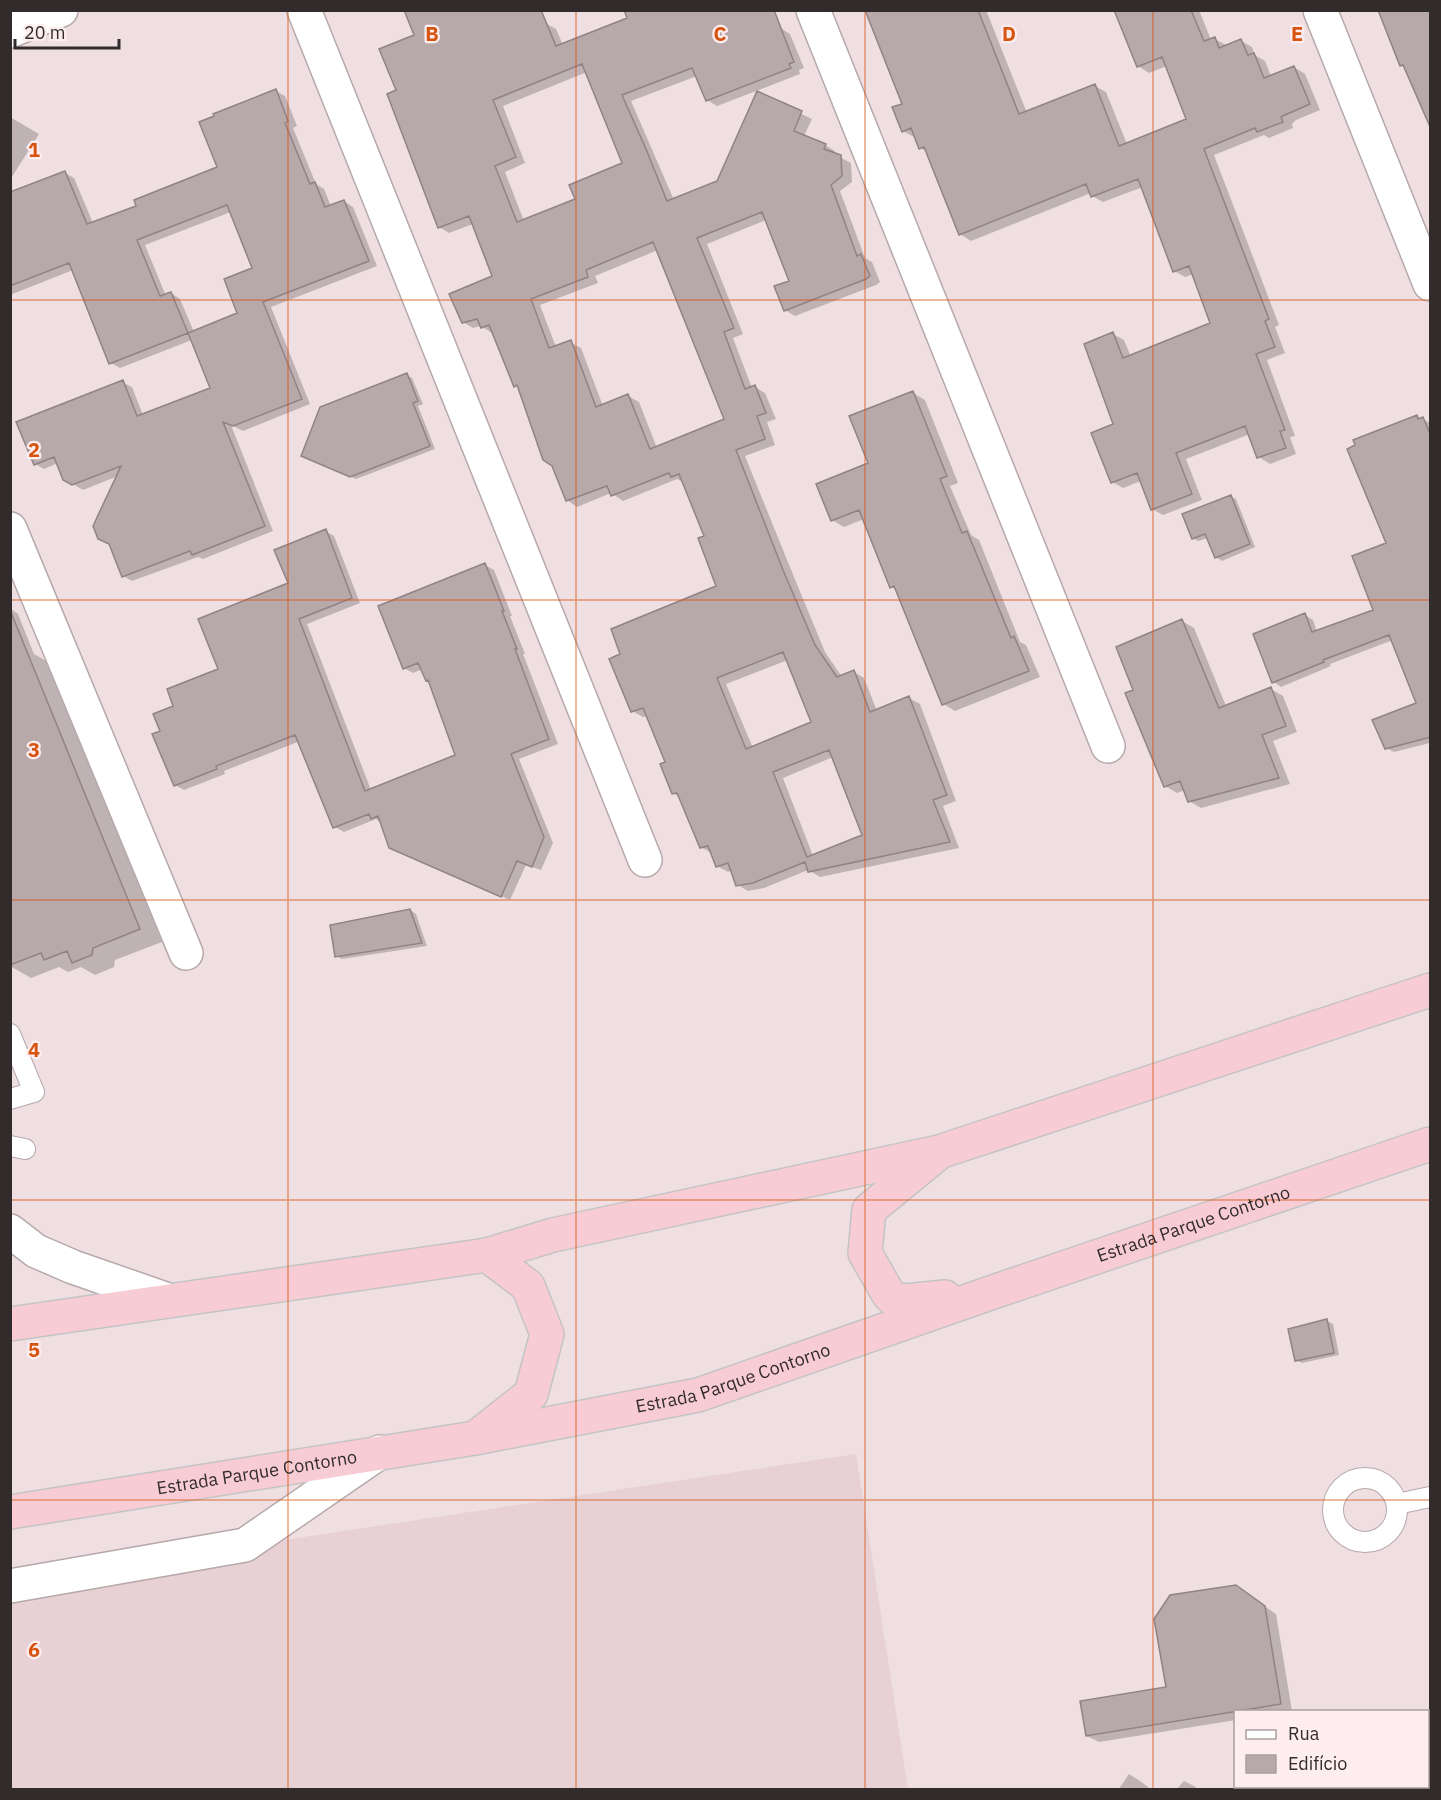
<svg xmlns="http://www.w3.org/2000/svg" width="1441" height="1800" font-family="'IBM Plex Sans',sans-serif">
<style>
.built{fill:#e8d1d4}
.shadow{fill:#0003;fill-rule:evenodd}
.building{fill:#b7a8aa;stroke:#918285;stroke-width:1.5;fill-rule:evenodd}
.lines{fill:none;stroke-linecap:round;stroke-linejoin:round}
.service-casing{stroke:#b7a8aa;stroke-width:22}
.minor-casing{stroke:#b7a8aa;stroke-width:36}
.tertiary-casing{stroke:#b7a8aa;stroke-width:36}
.trunk-casing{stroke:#c5c4c4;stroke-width:36}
.service{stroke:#fff;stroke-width:20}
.minor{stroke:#fff;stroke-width:33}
.tertiary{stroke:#fff;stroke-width:33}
.trunk{stroke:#f8ccd4;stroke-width:33}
.grid{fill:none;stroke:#d6540f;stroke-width:1.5;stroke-opacity:0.55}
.labels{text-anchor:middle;stroke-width:4.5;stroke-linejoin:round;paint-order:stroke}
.street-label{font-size:18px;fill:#312b2c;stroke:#fdedef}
.grid-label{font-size:20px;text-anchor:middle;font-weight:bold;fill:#d6540f;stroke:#fdedef;stroke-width:4.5;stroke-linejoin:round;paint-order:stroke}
</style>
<rect width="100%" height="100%" fill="#efdfe2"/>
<!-- built -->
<path class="built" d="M 856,1454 L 908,1789 L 11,1790 L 10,1598 L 17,1580 Z"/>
<!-- shadow -->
<path class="shadow" d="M 625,10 L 774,10 L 782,29 L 790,34 L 804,68 L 799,70 L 800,74 L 717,106 L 707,100 L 697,76 L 631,101 L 674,200 L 719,182 L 758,93 L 812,119 L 804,136 L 825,145 L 835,151 L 834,154 L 851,163 L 852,182 L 840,191 L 865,258 L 872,262 L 880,282 L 876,285 L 795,316 L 785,310 L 791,282 L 766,220 L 707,244 L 743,334 L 733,338 L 752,388 L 755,387 L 765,393 L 776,419 L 767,422 L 775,445 L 745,456 L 794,577 L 825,652 L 842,677 L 854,672 L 864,678 L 877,711 L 909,698 L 920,704 L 956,801 L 943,806 L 959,848 L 820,877 L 808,870 L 764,888 L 748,891 L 738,885 L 732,870 L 728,872 L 717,866 L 713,854 L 701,847 L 681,798 L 673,793 L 667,763 L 647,716 L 643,717 L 632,711 L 622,655 L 718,587 L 706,537 L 683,482 L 677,479 L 623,501 L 611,493 L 577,507 L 567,500 L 520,388 L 515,386 L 492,333 L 481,326 L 473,328 L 463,322 L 494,277 L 473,224 L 449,233 L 439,227 L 389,94 L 545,23 L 556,29 L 563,45 L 629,19 ZM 587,72 L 624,164 L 577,200 L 524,221 L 505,172 L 525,163 L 503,106 ZM 658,250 L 726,420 L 657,448 L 639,402 L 628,396 L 603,406 L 581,348 L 570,342 L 556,347 L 540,305 L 598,283 L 595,276 ZM 788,660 L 813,723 L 753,748 L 726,684 ZM 833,757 L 864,835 L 813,856 L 783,778 Z
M 867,10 L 986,10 L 1027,113 L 1095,86 L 1106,92 L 1127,144 L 1188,119 L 1167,66 L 1149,73 L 1138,66 L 1116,10 L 1199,10 L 1211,40 L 1215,39 L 1226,45 L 1241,41 L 1252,47 L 1255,55 L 1265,61 L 1271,76 L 1294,67 L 1305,74 L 1320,110 L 1296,120 L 1292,124 L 1293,128 L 1269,138 L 1264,135 L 1214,155 L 1279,325 L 1275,327 L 1285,353 L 1267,360 L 1295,436 L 1290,437 L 1296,454 L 1270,464 L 1259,457 L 1250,434 L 1186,459 L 1202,500 L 1163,515 L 1152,509 L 1141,481 L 1123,488 L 1112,482 L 1115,425 L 1113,334 L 1124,340 L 1131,357 L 1212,324 L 1193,274 L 1185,277 L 1174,271 L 1143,187 L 1103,202 L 1092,196 L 1091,193 L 971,241 L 960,234 L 928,152 L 920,148 L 916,136 L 914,137 L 903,131 L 903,104 Z
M 276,91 L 285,96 L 297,126 L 293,128 L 316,184 L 324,189 L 331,206 L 344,201 L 353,207 L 377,266 L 271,307 L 310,404 L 243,431 L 231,425 L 273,531 L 203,559 L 198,557 L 132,581 L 123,576 L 118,476 L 83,490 L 64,479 L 58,463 L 44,469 L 35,464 L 122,382 L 132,387 L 143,415 L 211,389 L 192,340 L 120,368 L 111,363 L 73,270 L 10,295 L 10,194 L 65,173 L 74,178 L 93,223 L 138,207 L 219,168 ZM 231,212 L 253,269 L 239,314 L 194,332 L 180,299 L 171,293 L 166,296 L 145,245 Z
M 10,117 L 39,134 L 10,180 Z
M 407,375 L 412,378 L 423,404 L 418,406 L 435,449 L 356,479 L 308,458 Z
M 913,393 L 925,400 L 958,483 L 950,486 L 971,535 L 979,540 L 1020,642 L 1026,645 L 1040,677 L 955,711 L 943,704 L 897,590 L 891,587 L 864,519 L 844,527 L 832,520 L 870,464 Z
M 1417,416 L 1430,423 L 1430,743 L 1394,752 L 1386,748 L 1418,703 L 1393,640 L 1330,664 L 1331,666 L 1281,687 L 1274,682 L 1305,615 L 1313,620 L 1317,632 L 1375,611 Z
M 1230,496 L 1236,499 L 1255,547 L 1222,561 L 1216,557 L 1208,538 L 1198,541 L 1193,538 Z
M 325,531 L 334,536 L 360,603 L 307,624 L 371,790 L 457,756 L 430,682 L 427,680 L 423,669 L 413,673 L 404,668 L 485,565 L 494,570 L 512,616 L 510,616 L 525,654 L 523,654 L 558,744 L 519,759 L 553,843 L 541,870 L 526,865 L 510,900 L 400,852 L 381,823 L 376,819 L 344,832 L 335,827 L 300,741 L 224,771 L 225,774 L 184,790 L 175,785 L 162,732 L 175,707 L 220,669 L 290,584 Z
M 10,608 L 18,614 L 34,654 L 50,663 L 162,942 L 115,960 L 114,967 L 95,975 L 81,967 L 68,972 L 59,967 L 31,978 L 10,966 Z
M 1182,621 L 1194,628 L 1226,706 L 1271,689 L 1283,696 L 1297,732 L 1273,741 L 1290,784 L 1201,808 L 1189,801 L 1185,790 L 1177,793 L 1165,786 L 1135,691 Z
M 410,910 L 416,914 L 427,946 L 342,959 L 336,956 Z
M 1327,1321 L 1333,1324 L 1339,1355 L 1302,1363 L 1296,1360 Z
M 1235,1586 L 1276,1614 L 1292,1711 L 1236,1712 L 1236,1720 L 1099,1742 L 1087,1736 L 1167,1688 Z
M 1129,1774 L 1140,1781 L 1152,1790 L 1118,1790 Z
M 1184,1781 L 1196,1787 L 1196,1790 L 1176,1790 Z"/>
<!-- building -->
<path class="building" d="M 404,10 L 541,10 L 556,46 L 627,18 L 624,10 L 774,10 L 794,62 L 789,64 L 791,68 L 706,101 L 692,68 L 622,95 L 646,149 L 667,201 L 717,181 L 757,91 L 802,111 L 794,131 L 826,144 L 824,149 L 841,155 L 842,176 L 831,185 L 857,256 L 861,254 L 870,276 L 866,279 L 784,311 L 774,286 L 789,281 L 762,212 L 697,238 L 734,328 L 724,332 L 745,389 L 755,385 L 766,413 L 757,416 L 765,439 L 736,450 L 783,570 L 815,645 L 837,677 L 854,670 L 870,712 L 909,696 L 947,795 L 933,800 L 950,842 L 808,872 L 805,862 L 753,883 L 736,886 L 728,863 L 716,867 L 708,846 L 700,848 L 677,793 L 672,794 L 660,764 L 665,762 L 643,708 L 631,712 L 609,659 L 620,654 L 611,629 L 716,586 L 698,538 L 704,536 L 679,474 L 671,477 L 669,473 L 611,496 L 607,486 L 566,501 L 552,466 L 543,460 L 517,385 L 514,387 L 489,325 L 481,328 L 477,319 L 462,323 L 449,294 L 492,276 L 469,216 L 438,228 L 387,94 L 396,90 L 379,49 L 414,35 ZM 582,64 L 622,163 L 569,185 L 575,199 L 517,222 L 495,166 L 516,157 L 493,100 ZM 653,242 L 724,419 L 650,449 L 628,394 L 596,407 L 571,340 L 549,348 L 531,299 L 588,277 L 586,270 ZM 783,652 L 811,722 L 746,749 L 717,678 ZM 829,750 L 862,835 L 807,857 L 773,772 Z
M 865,10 L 978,10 L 1019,114 L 1095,84 L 1119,146 L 1186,119 L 1162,57 L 1137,67 L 1114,10 L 1191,10 L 1204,41 L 1215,37 L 1219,48 L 1241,39 L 1248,55 L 1254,53 L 1264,78 L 1294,66 L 1310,104 L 1285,115 L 1281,117 L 1283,122 L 1257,132 L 1255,128 L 1204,149 L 1269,319 L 1265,321 L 1275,347 L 1256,354 L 1285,430 L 1280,431 L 1286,448 L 1257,458 L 1245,426 L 1176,453 L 1192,494 L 1151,510 L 1137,473 L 1111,483 L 1091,433 L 1113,424 L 1084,344 L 1113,332 L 1123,358 L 1210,323 L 1189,266 L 1173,272 L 1138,179 L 1091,197 L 1086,184 L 959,235 L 924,147 L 919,149 L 911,128 L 902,132 L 892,107 L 902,104 Z
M 1378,10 L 1431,10 L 1431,129 L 1403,65 L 1400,66 Z
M 276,89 L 288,121 L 285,123 L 310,184 L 315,182 L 325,207 L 344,200 L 369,261 L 263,302 L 302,399 L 233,426 L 223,422 L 265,526 L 192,555 L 190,551 L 122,577 L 109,544 L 98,539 L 93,526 L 121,466 L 72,485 L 63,480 L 54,457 L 34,465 L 16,422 L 123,380 L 137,416 L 210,388 L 188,333 L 109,364 L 69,263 L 10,286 L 10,192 L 65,171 L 87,224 L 136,206 L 134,200 L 217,167 L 199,122 L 214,116 L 213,114 ZM 227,205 L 252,268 L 224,279 L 237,313 L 188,333 L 171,292 L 160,296 L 137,240 Z
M 407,373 L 418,401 L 413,403 L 430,446 L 350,477 L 301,456 L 320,407 Z
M 913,391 L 947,476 L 940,479 L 962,533 L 967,531 L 1011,638 L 1014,636 L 1029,671 L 942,705 L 894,586 L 890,588 L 859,510 L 831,521 L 816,484 L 868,463 L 849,416 Z
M 1417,415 L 1418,419 L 1423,417 L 1431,436 L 1431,737 L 1385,749 L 1372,720 L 1416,703 L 1389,635 L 1323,660 L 1324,662 L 1272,683 L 1253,634 L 1305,613 L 1312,632 L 1373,610 L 1352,556 L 1386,543 L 1347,449 L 1355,445 L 1353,440 Z
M 1231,495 L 1250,544 L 1215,558 L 1205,534 L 1192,539 L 1182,514 Z
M 326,529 L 352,598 L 299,619 L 365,791 L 455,755 L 428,680 L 426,681 L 418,663 L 403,669 L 378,606 L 485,563 L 504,611 L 502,611 L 517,649 L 515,649 L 549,739 L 511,754 L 544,837 L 532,867 L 517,861 L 501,897 L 389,848 L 378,816 L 371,819 L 369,814 L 333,828 L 295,735 L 216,766 L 217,769 L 174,786 L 152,734 L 160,731 L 153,714 L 173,706 L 167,689 L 218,669 L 198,619 L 288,583 L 274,550 Z
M 10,610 L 140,929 L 93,948 L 92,955 L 72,963 L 67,951 L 44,960 L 41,953 L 10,965 Z
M 1182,619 L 1219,708 L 1271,687 L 1286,726 L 1262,735 L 1279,778 L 1188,802 L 1180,781 L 1164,787 L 1125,693 L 1133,690 L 1116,647 Z
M 410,909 L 422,943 L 335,957 L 330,925 Z
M 1327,1319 L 1334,1353 L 1295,1361 L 1288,1329 Z
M 1236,1585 L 1265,1606 L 1281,1704 L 1086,1736 L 1080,1701 L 1166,1687 L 1154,1619 L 1170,1595 Z"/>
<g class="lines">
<defs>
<path id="service" d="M 10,1034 L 34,1092 L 10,1099
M 10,1146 L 25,1149
M1333 1510a32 32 0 1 1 64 0a32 32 0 1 1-64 0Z
M 1397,1504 L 1430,1497"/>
<path id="minor" d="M 304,10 L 645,860
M 813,10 L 1108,746
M 1320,10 L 1430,284
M 10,529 L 186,953"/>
<path id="tertiary" d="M 10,31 L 61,10
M 10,1231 L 36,1251 L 73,1267 L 168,1300
M 10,1586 L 245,1545 L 380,1452"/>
<g id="trunk">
<path d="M 936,1155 L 869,1210 L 865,1253 L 889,1295 L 894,1299 L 906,1301 L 945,1297"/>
<path d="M 10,1324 L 487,1255 L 553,1235 L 939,1152 L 1430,990"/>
<path d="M 479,1435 L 531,1394 L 547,1334 L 528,1286 L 487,1255"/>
<path id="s1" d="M 10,1512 L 475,1438 L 698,1395 L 996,1291 L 1430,1144"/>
</g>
</defs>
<!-- service casing -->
<use href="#service" class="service-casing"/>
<!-- minor casing -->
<use href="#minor" class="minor-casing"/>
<!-- tertiary casing -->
<use href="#tertiary" class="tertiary-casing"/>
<!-- trunk casing -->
<use href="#trunk" class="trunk-casing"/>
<!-- service -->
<use href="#service" class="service"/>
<!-- minor -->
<use href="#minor" class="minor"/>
<!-- tertiary -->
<use href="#tertiary" class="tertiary"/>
<!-- trunk -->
<use href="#trunk" class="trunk"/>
</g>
<!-- grid -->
<path class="grid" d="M 288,10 L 288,1790M 576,10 L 576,1790M 865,10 L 865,1790M 1153,10 L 1153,1790M 10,300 L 1430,300M 10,600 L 1430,600M 10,900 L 1430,900M 10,1200 L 1430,1200M 10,1500 L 1430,1500"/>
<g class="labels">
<!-- street labels -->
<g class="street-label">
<text dy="6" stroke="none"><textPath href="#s1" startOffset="1222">Estrada Parque Contorno</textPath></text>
<text dy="6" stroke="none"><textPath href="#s1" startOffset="736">Estrada Parque Contorno</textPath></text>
<text dy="6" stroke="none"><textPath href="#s1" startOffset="250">Estrada Parque Contorno</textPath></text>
</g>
</g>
<g class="grid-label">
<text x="432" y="41">B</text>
<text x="720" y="41">C</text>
<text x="1009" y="41">D</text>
<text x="1297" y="41">E</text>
<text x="34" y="157">1</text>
<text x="34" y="457">2</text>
<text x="34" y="757">3</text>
<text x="34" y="1057">4</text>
<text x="34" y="1357">5</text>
<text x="34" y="1657">6</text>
</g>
<!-- border -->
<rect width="1441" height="1800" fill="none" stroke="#312b2c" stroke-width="24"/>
<!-- legend -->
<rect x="1234" y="1710" width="195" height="78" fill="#fdedef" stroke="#ab9fa1" stroke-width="1.5"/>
<rect x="1246" y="1730" width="30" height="9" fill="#ffffff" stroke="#ab9fa1" stroke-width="1.5"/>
<text x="1288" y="1740" font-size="18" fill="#312b2c">Rua</text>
<rect x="1246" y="1755" width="30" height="18" fill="#b7a8aa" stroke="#ab9fa1" stroke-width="1.5"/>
<text x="1288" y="1770" font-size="18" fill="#312b2c">Edifício</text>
<!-- scale -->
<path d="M15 39v9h104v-9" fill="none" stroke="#312b2c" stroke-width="3"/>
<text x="24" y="39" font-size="18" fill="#312b2c" stroke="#fdedef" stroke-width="4.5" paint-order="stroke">20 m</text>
</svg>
